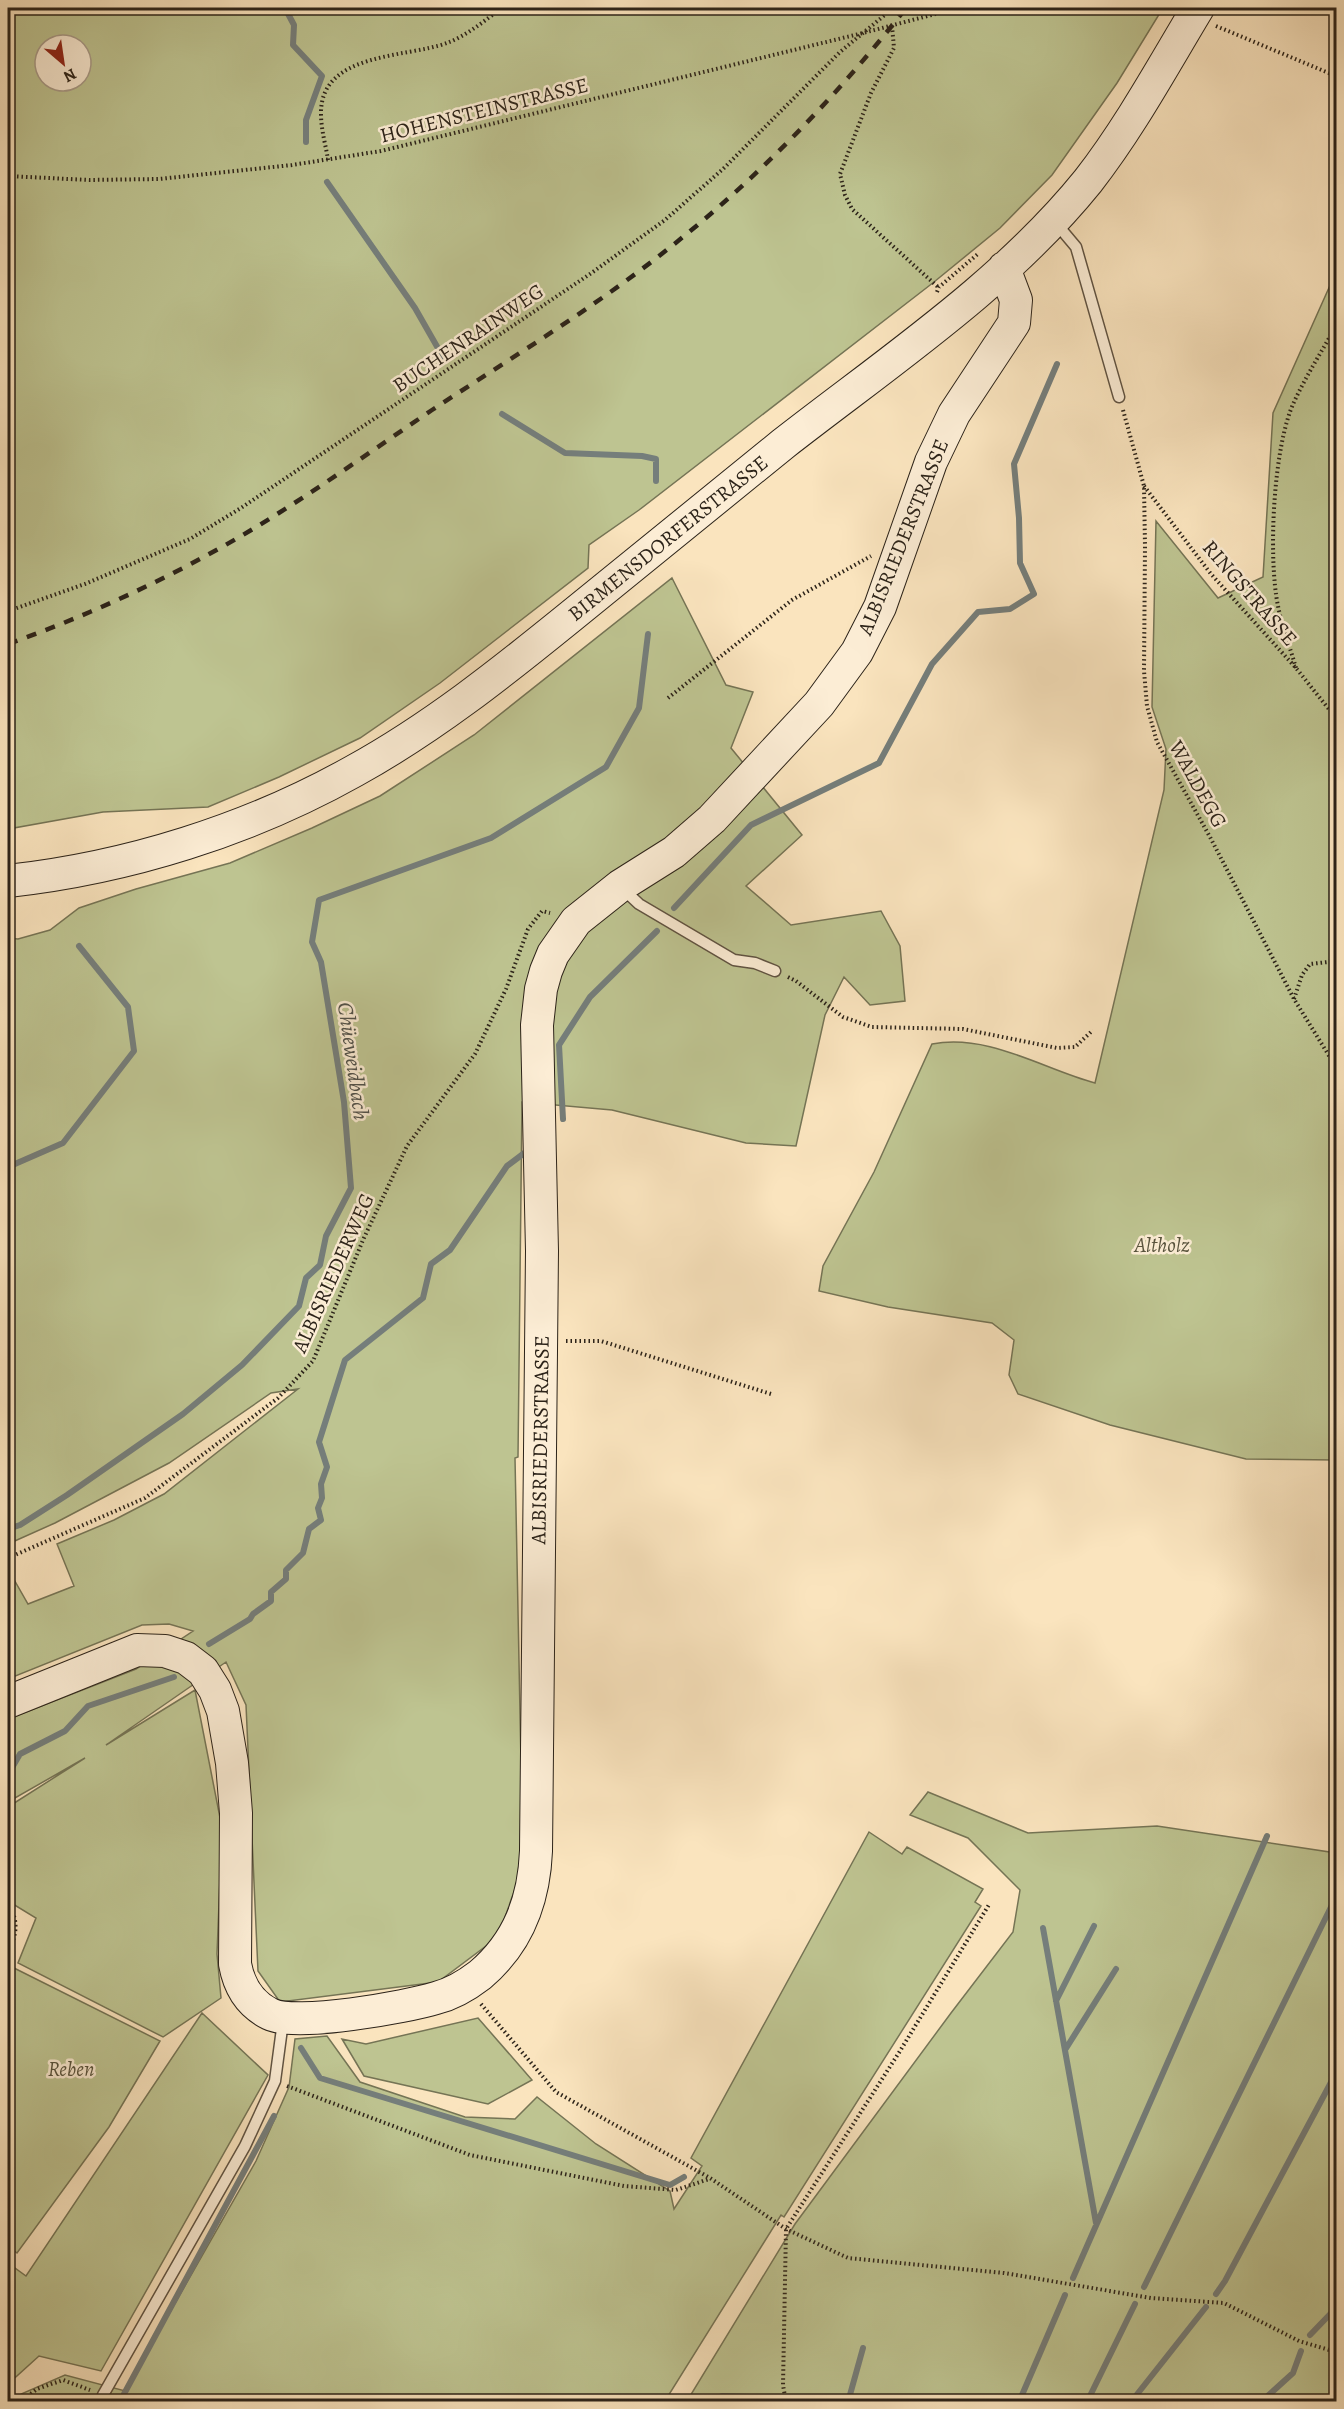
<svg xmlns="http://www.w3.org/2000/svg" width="1344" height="2409" font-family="Alegreya,serif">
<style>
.green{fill:#bec491;stroke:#757455;stroke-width:1.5;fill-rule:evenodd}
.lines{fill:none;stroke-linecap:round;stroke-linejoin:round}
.stream{stroke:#757e7b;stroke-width:6}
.service-casing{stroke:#605342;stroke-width:13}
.secondary-casing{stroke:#2c2319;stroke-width:34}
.path{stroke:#2c2319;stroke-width:4;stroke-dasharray:1.5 3;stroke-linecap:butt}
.service{stroke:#fcedd5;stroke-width:10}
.secondary{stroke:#fcedd5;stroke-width:32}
.rail{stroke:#2c2319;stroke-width:4.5;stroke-dasharray:10 10;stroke-linecap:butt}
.labels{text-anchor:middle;stroke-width:5;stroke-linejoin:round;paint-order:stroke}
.street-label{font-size:21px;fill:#2c2319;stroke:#fcedd5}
.park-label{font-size:21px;font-style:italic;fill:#58533d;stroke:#fcedd5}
.water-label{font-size:22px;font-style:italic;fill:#50514a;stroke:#fcedd5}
</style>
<rect width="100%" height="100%" fill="#fae4be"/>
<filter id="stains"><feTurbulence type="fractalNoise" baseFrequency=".00333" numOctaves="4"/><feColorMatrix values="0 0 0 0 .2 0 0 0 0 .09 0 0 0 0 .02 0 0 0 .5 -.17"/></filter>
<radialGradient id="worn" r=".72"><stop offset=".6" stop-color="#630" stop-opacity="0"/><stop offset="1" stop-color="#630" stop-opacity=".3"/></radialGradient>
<!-- green -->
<path class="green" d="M 8,8 L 1163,8 L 1117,83 L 1052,175 L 1000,228 L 934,282 L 639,510 L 589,545 L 588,568 L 440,683 L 360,738 L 279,777 L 208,807 L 103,812 L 8,829 ZM 45,45 L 81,45 L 81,81 L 45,81 Z
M 1336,272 L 1336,1460 L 1246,1459 L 1110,1425 L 1018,1394 L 1009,1375 L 1014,1340 L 992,1323 L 888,1307 L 819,1291 L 823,1266 L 874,1172 L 932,1044 C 988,1033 1043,1069 1095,1083 L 1164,790 L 1166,749 L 1152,707 L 1156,521 L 1218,598 L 1263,577 L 1273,413 Z
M 672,578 L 726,685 L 753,692 L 731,748 L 802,835 L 746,886 L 791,925 L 881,911 L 900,946 L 905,1001 L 870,1005 L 844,977 L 825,1015 L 796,1146 L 746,1143 L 612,1110 L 522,1102 L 518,1457 L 515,1458 L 523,1866 L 498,1937 L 438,1982 L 280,2002 L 258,1971 L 246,1705 L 226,1662 L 106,1745 L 195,1690 L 222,1828 L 217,1954 L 221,1998 L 163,2037 L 18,1963 L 36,1918 L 8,1901 L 8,1807 L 85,1758 L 8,1802 L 8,1719 L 136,1669 L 193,1631 L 169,1624 L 142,1625 L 8,1679 L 8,1569 L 28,1604 L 74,1586 L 57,1544 L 114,1520 L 164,1494 L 298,1389 L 271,1393 L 169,1463 L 55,1523 L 8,1544 L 8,938 L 18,939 L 50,930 L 79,908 L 136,889 L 230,863 L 312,828 L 380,796 L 474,735 Z
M 928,1792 L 1028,1833 L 1157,1826 L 1336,1853 L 1336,2401 L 687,2401 L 795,2224 L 951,2013 L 1013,1932 L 1020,1890 L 968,1838 L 910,1815 Z
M 869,1832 L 902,1854 L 907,1847 L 983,1889 L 975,1902 L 981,1906 L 784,2217 L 781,2215 L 665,2401 L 14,2402 L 21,2394 L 65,2375 L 125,2391 L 256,2161 L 289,2087 L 295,2039 L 327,2036 L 360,2082 L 465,2117 L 515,2119 L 537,2097 L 596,2144 L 670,2191 L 674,2209 L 702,2166 L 691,2158 Z
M 10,1966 L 160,2041 L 109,2127 L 17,2253 L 8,2246 L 8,1970 Z
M 202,2013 L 268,2075 L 101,2371 L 39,2356 L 8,2384 L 8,2263 L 26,2276 Z
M 478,2018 L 532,2080 L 488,2104 L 364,2076 L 342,2039 L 366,2044 Z"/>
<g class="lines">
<!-- stream -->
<path class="stream" d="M 285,8 L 294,25 L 293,45 L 322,76 L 306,120 L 306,142
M 327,182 L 415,308 L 443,357
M 502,414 L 565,453 L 642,456 L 656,459 L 656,481
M 674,908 L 751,825 L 879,763 L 932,664 L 978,612 L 1010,609 L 1034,594 L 1020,563 L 1019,518 L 1014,464 L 1057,364
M 563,1119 L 559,1045 L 590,997 L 657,931
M 8,1167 L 63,1143 L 134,1051 L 128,1007 L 79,946
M 8,1529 L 20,1525 L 67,1495 L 183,1414 L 242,1365 L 299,1306 L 306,1278 L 320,1265 L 326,1236 L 351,1188 L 344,1102 L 321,962 L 312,942 L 319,900 L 491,838 L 606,767 L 639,708 L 648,634
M 209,1644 L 250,1619 L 253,1614 L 271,1601 L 271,1592 L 286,1579 L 286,1570 L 303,1553 L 309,1529 L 321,1520 L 318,1508 L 322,1498 L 321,1484 L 327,1467 L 319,1442 L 345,1360 L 423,1298 L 431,1264 L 450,1250 L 507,1166 L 527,1151
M 8,1765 L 13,1766 L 20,1754 L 65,1731 L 88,1706 L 174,1677
M 1043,1928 L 1096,2223
M 1056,2001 L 1094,1926
M 301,2048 L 320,2078 L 670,2185 L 684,2177
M 1065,2050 L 1116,1969
M 1073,2278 L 1267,1836
M 1144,2287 L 1333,1903
M 1216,2294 L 1225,2281 L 1336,2073
M 1310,2335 L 1336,2308
M 124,2394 L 274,2116
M 43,2402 C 51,2396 65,2396 73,2402
M 722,2402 L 722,2396 L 777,2398
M 848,2402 L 863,2348
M 1019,2402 L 1065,2295
M 1087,2402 L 1135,2304
M 1131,2402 L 1206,2307
M 1261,2402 L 1293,2373 L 1301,2351"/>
<defs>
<path id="service" d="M 1055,222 L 1076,247 L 1119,397
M 622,888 L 639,904 L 734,960 L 755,963 L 775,971
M 101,2402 L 103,2395 L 245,2146 L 275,2081 L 283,2021"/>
<path id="secondary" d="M 8,881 C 127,868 249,830 354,771 C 432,728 501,673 570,617 C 641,559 712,501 783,444 C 888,362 1004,285 1088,181 C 1130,127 1163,66 1198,8
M 8,1702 L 137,1650 L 165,1651 L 186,1658 L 203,1671 L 215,1690 L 223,1711 L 232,1763 L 236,1813 L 235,1964 C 239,1986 250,2004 270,2014 C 295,2027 407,2007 436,1998 C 452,1994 467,1985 480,1975 C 519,1942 534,1900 536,1851 L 542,1251 L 537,1025 L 541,989 L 546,971 L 553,954 L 576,921 L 620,886 L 674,852 L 712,819 L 819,704 L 857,652 L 880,607 L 931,462 L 954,414 L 1014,323 L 1016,300 L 1004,268"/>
</defs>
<!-- service casing -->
<use href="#service" class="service-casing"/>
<!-- secondary casing -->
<use href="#secondary" class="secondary-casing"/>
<!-- path -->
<path class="path" d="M 892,26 L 894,48 L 871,93 L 840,174 L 845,195 L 852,209 L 939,288
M 1216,26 L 1336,76
M 328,160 C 326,146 321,130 321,114 C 320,52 406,58 447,43 C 466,36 486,20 501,8
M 8,176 L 89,180 L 159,179 L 292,165 L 381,151 L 863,33 L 958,8
M 937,292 L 939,287 L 979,253
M 1123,410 L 1144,486 L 1145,546 L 1144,671 L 1147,706 L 1157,742 L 1210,837 L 1294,999 L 1336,1067
M 1144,486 L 1211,574 L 1296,668 L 1336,718
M 8,611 L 85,584 L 190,539 L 241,508 L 590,274 L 665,220 L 723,169 L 840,52 L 886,14 L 890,8
M 1296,668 C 1290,647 1282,627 1278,606 C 1268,558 1273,447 1294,402 C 1306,376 1322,351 1336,326
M 668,698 L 792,600 L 871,556
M 788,977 L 796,981 L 843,1017 L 872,1027 L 963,1029 L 1057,1048 L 1075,1047 L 1093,1030
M 1294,999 L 1302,975 L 1310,964 L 1328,962 L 1336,959
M 566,1341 L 601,1341 L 771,1394
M 8,1558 L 145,1498 L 278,1398 L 313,1361 L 363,1240 L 407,1146 L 475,1054 L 506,989 L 528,929 L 542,911 L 550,913
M 8,1904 C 19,1920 17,1935 8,1952
M 481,2004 L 556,2092 L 710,2178 L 786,2229 L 848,2258 L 1004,2273 L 1151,2298 L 1224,2303 L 1299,2341 L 1336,2352
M 287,2086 L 470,2155 L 624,2186 L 676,2190 L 709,2179
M 20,2402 L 37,2389 L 63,2380 L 90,2390
M 786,2402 L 783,2385 L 786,2229 L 900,2051 L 990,1903"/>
<!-- service -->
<use href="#service" class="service"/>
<!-- secondary -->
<use href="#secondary" class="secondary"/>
<!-- rail -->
<path class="rail" d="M 8,644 C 87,616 163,581 236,539 C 303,500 367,454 432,410 C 508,360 587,312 659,256 C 752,184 833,101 906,8"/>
</g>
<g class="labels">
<!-- street labels -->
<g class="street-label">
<text transform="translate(484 110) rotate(-14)" y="7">HOHENSTEINSTRASSE</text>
<text transform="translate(468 338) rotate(-34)" y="7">BUCHENRAINWEG</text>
<text transform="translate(903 537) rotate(-68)" y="7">ALBISRIEDERSTRASSE</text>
<text transform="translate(668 538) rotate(-39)" y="7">BIRMENSDORFERSTRASSE</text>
<text transform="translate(1250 593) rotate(49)" y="7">RINGSTRASSE</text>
<text transform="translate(1198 784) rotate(61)" y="7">WALDEGG</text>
<text transform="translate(333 1273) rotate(-66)" y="7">ALBISRIEDERWEG</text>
<text transform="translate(540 1440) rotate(-89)" y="7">ALBISRIEDERSTRASSE</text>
</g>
<!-- park labels -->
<g class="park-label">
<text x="1162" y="1252">Altholz</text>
<text x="71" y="2076">Reben</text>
</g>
<!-- water labels -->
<g class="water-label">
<text transform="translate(354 1061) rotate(82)" y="8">Chüeweidbach</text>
</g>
</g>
<!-- margin -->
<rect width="1344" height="2409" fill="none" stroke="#fae4be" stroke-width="30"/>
<rect x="9" y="9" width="1326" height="2391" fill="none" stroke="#2c2319" stroke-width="3"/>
<rect x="15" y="15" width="1314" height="2379" fill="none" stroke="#2c2319" stroke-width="1.5"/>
<!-- north arrow -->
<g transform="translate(63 63) rotate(151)"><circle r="28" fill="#fcedd5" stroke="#a99c8a" stroke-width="1.5"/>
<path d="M0-4.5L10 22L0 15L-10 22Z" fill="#8f2418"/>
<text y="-9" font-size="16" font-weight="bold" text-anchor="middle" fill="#2c2319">N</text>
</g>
<rect width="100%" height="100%" filter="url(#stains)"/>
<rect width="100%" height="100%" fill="url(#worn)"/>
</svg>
